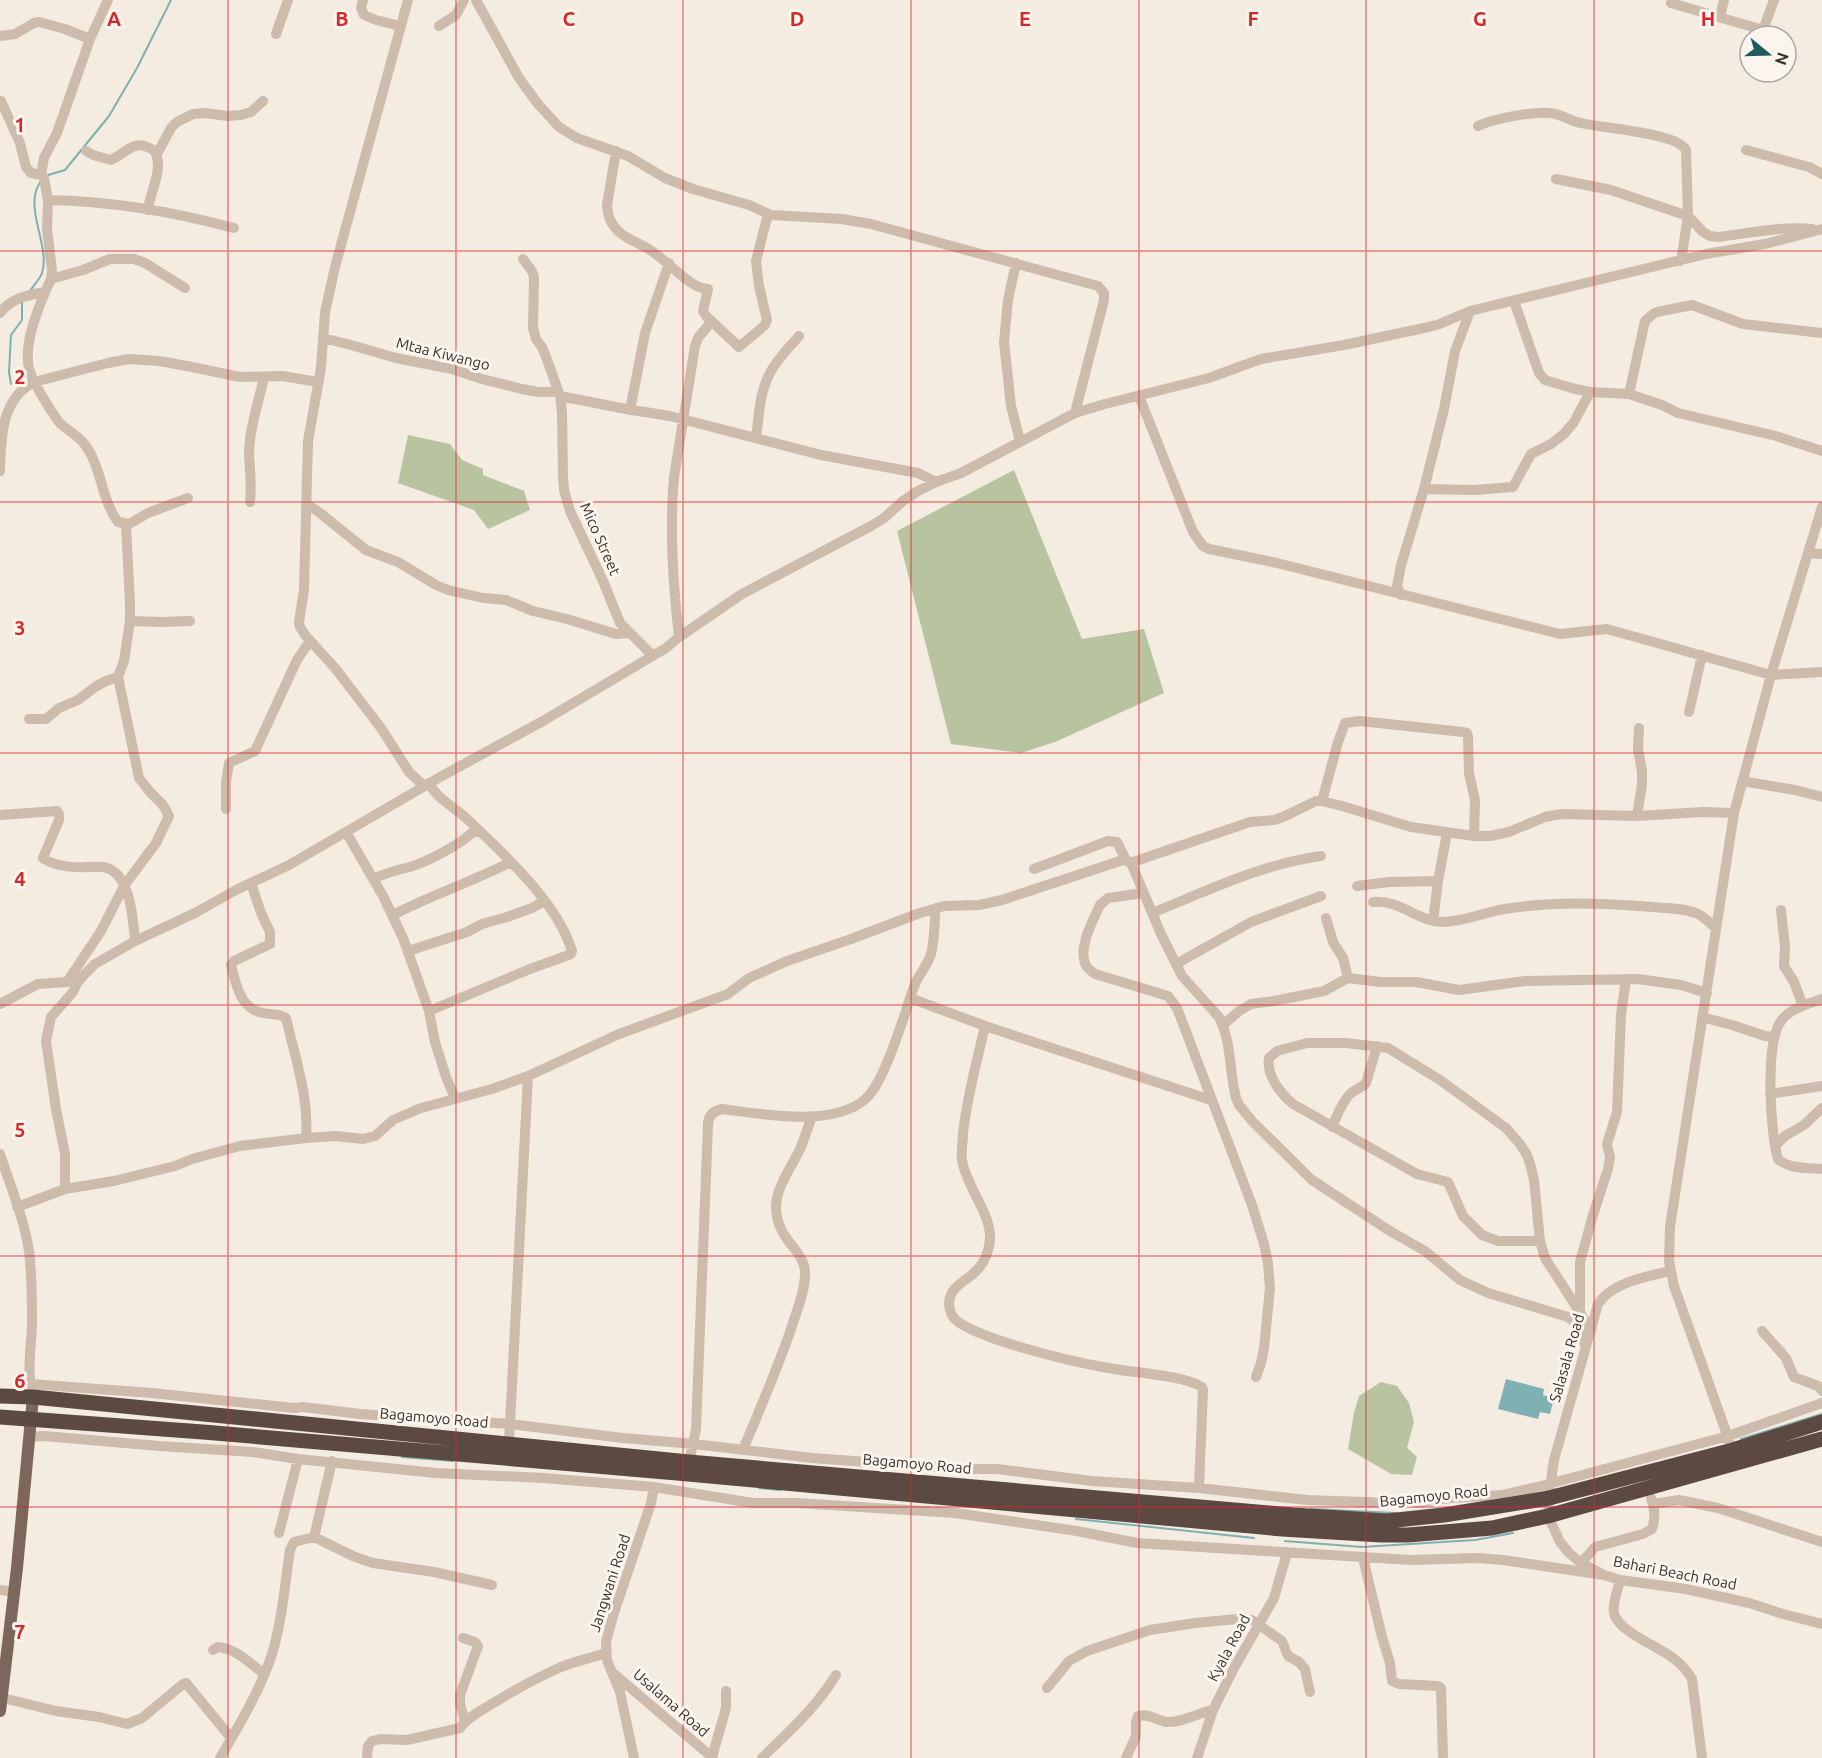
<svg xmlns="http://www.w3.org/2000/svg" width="1822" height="1758" font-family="Ubuntu,sans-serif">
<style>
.green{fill:#b8c4a0}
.water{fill:#7fb0b2}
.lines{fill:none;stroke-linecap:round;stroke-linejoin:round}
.stream{stroke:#7fb0b2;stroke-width:2}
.minor{stroke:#cdbbac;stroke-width:10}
.major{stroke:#7d675c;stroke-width:12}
.highway{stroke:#5c4a42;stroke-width:15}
.grid{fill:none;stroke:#d62828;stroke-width:1.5;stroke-opacity:0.55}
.labels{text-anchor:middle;stroke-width:6;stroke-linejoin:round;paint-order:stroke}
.street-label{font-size:15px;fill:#3b302b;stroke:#fbf5ee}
.grid-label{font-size:20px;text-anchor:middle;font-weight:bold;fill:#d62828;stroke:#fbf5ee;stroke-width:6;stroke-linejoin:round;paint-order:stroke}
</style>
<rect width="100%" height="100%" fill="#f4ebe1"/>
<!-- green -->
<path class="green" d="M 408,435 L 450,444 L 462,460 L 483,469 L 483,475 L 524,491 L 530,510 L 488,529 L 474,510 L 398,483 Z
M 1014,470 L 1082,639 L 1144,629 L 1164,693 L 1055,742 L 1021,753 L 951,744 L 897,531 Z
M 1381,1382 L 1397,1386 L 1409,1403 L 1414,1422 L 1407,1448 L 1417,1457 L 1412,1475 L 1391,1474 L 1348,1449 L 1354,1413 L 1359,1396 Z"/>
<!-- water -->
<path class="water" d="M 1506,1379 L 1544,1389 L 1543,1395 L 1554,1398 L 1550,1414 L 1540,1412 L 1538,1419 L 1498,1409 Z"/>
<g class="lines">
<!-- stream -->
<path class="stream" d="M 48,175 L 65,170 L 109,116 L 137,68 L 171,0
M 29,292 C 33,286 40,279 42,273 C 51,246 22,206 41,181
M 11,384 L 9,372 L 11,335 L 22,320 L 22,301
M 1741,1439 L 1822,1414
M 402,1457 L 453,1461
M 759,1488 L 780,1490
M 1311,1509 L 1395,1513
M 1076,1519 L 1254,1538
M 1285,1541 L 1362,1547 L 1475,1540 L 1513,1533"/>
<!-- minor -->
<path class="minor" d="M 108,0 L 90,39 L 57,133 L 44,158 L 41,175 L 44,178 L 48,200 L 47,229 L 52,270 L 51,279 C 40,303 23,342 29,368 C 31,380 51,411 58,421 C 66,430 78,435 86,446 C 102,469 101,499 118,522 L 129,524 L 148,513 L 188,498
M 363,0 L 361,8 L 364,15 L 376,20 L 400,26
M 408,0 L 335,267 L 325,312 L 321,368 L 308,441 L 304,590 L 299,622 L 300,627 L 305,635 L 335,668 L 381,728 L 409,772 L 424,786
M 476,0 L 519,78 L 538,104 L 559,127 L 577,138 L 628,156 L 665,178 L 693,189 L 749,205 L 771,215 L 842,219 L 871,224 L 1098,286 L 1104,293 L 1104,300 L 1075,413
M 1671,3 L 1763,30 L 1774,0
M 1720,17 L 1724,0
M 439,26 L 456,15 L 464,0
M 276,34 L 288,0
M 0,36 L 15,34 L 34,23 L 39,22 L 65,29 L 90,39
M 1,101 L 20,143 L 26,167 L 31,173 L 41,175
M 1478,126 C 1492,119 1534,111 1550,113 C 1561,114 1570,121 1581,123 C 1601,128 1678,133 1686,150 L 1688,216 L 1681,261
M 1746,150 L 1809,167 L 1822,174
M 86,151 L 93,155 L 111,160 C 129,152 133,137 155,151 C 164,170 150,191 148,210
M 616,151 L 607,205 C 608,216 610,223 618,231 C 627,240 640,243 650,250 C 667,260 690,289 708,289 L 703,311 L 706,316 L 739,347 L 765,325 L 767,320 L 759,286 L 756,261 L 768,214
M 157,154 L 171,128 L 177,122 L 193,114 L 204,113 L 228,116 L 241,115 L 251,112 L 263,101
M 1556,179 L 1611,190 L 1688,216 L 1703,232 L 1710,236 L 1719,237 C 1750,233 1781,226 1812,229
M 48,200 C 110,201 174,212 234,228
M 523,259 L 532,271 L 534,278 L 533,328 L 536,339 L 542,347 L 548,362 L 560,396 L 562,412 L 563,476 L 564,490 L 570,511 L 603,581 L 620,623 L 653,656
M 1016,263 L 1008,300 L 1004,342 L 1011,406 L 1020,441
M 51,279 L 83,270 L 110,259 L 134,259 L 145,263 L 185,288
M 1514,301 L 1539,373 L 1545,380 L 1575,389 L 1590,392 L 1629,394 L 1662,405 L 1678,413 L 1776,436 L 1822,451
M 0,313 C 11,298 28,295 45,292
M 323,338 L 351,345 L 396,358 L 452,369 L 482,379 L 522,389 L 538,392 L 558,392
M 1629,394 L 1645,321 L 1653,314 L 1657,312 L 1692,305 L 1743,324 L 1822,333
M 560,396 L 626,409 L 670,416 L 821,455 L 918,473 L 936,482
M 1139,396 L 1193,532 L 1203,546 L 1209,549 L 1277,563 L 1560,634 L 1607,629 L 1771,675 L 1822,672
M 630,410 L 645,333 L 669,263
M 756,438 C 759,417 759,393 770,373 C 777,359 789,348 799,336
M 0,471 C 1,438 1,399 34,382 L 108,363 L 129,359 L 159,361 L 187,366 L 240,377 L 282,376 L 318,382
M 1424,489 L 1474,490 L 1513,487 L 1531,454 L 1551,444 L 1564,434 L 1574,422 L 1590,392
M 250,502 C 252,485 250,471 249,455 C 249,429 259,401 264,377
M 307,504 L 320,513 L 366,550 L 398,562 L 436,585 L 448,590 L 483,598 L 506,600 L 533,611 L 567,619 L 616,634 L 629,633
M 1808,553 L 1822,554
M 1401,595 L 1397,586 L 1401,565 L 1424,489 L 1444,409 L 1455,351 L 1470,311
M 130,621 L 161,622 L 190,621
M 679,637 C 673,584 669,530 674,477 L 695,346 L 698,338 L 712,321
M 1689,712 L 1702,655
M 29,719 L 46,719 L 59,708 L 78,700 L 95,687 L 106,681 L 118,677
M 1742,781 L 1795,790 L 1822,797
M 429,783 C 437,799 453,806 466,818 C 503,853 557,902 572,951 L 571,954 L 566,956 L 530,969 L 429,1011
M 1322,801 L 1338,742 L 1345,723 L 1360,721 L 1463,732 L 1467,733 L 1468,736 L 1469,773 L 1475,800 L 1474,836
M 226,809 L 226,782 L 229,763 L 255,751 L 297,660 L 310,641
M 0,815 L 57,811 L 59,814 L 59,820 L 43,858 C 50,864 57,864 65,866 C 78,869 91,866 103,867 C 131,871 133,920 135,941
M 1637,816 L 1642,784 L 1642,771 L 1638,749 L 1639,728
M 346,832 L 383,896 L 403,938 L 429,1011 L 435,1042 L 446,1077 L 455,1098
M 1130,863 L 1250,822 L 1274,820 L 1283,817 L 1316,801 L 1322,801 L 1342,806 L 1411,827 L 1474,836 L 1490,836 L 1509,832 L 1545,817 L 1561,814 L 1637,816 L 1703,812 L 1734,813
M 1034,869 L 1108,841 L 1117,842 L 1126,860
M 373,879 C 385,873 397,870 410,867 C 429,861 459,845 473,832 L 479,832
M 251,883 L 261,913 L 270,932 L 270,944 L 234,961 L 231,965 C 236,984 240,1009 263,1013 C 271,1015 279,1013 286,1018 C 295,1057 309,1097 306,1138
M 1357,886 L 1389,882 L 1438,881
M 1143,893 L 1108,898 L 1100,905 C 1093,920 1076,951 1087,967 C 1089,970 1092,971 1095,974 L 1168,996 L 1177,1008 L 1252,1205 L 1264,1244 L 1268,1263 L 1270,1288 L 1264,1348 L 1261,1363 L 1256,1377
M 1373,902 C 1401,900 1417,921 1442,922 C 1464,922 1484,912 1505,909 C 1554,901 1603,903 1652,907 C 1667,908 1684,908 1698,914 C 1704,917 1710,923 1716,928
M 1781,910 L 1785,947 L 1784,966 L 1794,982 L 1803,1006
M 1152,913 C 1207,891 1262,864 1321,856
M 393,915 C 431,895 472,882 511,862
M 1326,918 L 1333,942 L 1343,958 L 1348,978
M 1433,921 L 1438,881 L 1447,833
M 408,951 L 467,932 L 482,924 L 507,917 L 532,908 L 544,901
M 1176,964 L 1251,922 L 1321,896
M 67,982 L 101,931 L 124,886 L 156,843 L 169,816 L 163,805 L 150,792 L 139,778 L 118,677 L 124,661 L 130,621 L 130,604 L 126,525
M 910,998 L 985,1026 L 1211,1100
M 1822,999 C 1808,1004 1790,1008 1781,1021 C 1765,1043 1770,1132 1778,1159 C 1789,1169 1808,1168 1822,1169
M 0,1004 L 38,984 L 67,982 L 83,976 L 95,964 L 135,941 L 195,913 L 236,890 L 289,865 L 442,776 L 543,721 L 666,648 L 679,637 L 742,594 L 871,526 L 884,518 L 903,501 L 918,491 L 936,482 L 961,473 L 1075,413 L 1105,404 L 1209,378 L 1261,359 L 1344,345 L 1424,328 L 1437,325 L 1470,311 L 1573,286 L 1706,254 L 1765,244 L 1822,229
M 1702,1017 L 1732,1025 L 1765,1036 L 1775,1037
M 1223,1025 L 1239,1011 L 1251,1004 L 1274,1001 L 1324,991 L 1348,978 L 1380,982 L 1416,982 L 1459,990 L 1525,981 L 1638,979 L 1681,985 L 1707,993
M 985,1026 C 977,1061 967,1097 963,1133 C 963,1141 961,1152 962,1160 C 966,1186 990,1212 990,1237 C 990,1249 985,1262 977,1270 C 966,1282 949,1286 949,1304 C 949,1308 951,1313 953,1317 C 970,1338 1074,1362 1103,1367 C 1130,1373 1180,1374 1202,1387 L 1203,1390 L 1199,1488
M 1770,1094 L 1822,1086
M 1332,1127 C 1337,1116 1341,1104 1349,1095 C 1354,1089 1361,1089 1366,1083 L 1377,1046
M 1775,1146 L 1785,1136 L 1804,1125 L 1822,1108
M 0,1154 C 10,1185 24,1218 29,1251 C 32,1274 32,1297 32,1320 C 33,1335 25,1377 33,1388
M 65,1189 L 65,1154 L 56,1109 L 46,1041 L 51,1017 L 73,992 L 77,983 L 83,976
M 17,1207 L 65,1189 L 114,1181 L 175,1166 L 192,1159 L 240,1146 L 306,1138 L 336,1136 L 363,1139 L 375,1136 L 393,1120 L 421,1108 L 492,1089 L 528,1076 L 619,1034 L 728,994 L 749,978 L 787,961 L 851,939 L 920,913 L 944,906 L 979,905 L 1002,900 L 1123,860 L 1128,861 L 1132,865 L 1161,934 L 1182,976 L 1219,1017 C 1232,1043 1229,1071 1236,1098 L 1239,1105 L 1253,1122 L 1312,1180 L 1390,1231 L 1425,1251 L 1460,1280 L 1488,1293 L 1568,1317 C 1579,1324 1582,1336 1586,1347
M 1540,1241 L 1498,1241 L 1482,1235 L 1463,1216 L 1448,1182 L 1417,1174 L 1293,1104 C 1280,1093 1266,1075 1269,1058 L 1277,1051 L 1307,1043 L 1346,1043 L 1388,1048 L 1440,1080 L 1506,1128 L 1520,1144 L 1527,1155 L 1531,1167 L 1534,1180 L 1540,1241 L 1545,1258 L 1581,1314 L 1591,1331
M 1670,1271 C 1646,1277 1612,1282 1598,1304 L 1554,1460 L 1552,1473 L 1548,1516 L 1560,1542 L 1569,1553 L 1581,1563 L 1604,1575 L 1620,1580 L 1686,1589 L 1749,1603 L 1783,1614 L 1822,1624
M 1580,1312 L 1580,1262 L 1593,1215 L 1608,1169 L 1610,1157 L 1607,1144 L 1617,1112 L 1621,1015 L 1626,979
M 1762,1331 L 1786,1358 L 1794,1377 L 1818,1386 L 1822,1391
M 30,1384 L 152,1393 L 294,1408 L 303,1407 L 360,1414 L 510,1424 L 623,1438 L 694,1444 L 812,1458 L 964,1469 L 997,1469 L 1092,1481 L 1199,1488 L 1307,1500 L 1392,1503 L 1420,1502 L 1452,1498 L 1502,1495 L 1541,1486 L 1728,1436 L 1822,1403
M 29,1437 L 44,1436 L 159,1446 L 253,1452 L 298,1459 L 436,1473 L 543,1478 L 654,1487 L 753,1503 L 797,1503 L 955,1513 L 1077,1531 L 1137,1543 L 1411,1560 L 1478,1558 L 1503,1560 L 1604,1575
M 509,1443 L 528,1076
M 1730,1443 L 1674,1286 L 1669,1261 L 1670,1227 L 1734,813 L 1771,675 L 1822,507
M 743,1450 C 760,1408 779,1366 793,1323 C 798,1307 805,1291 805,1274 C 806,1257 789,1245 782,1231 C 765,1197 788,1176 801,1147 C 805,1137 808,1126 812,1117
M 689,1462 L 696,1429 L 708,1125 C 708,1116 713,1111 722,1109 C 762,1114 842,1130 871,1093 C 885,1074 896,1039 904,1017 C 908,1005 911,993 916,982 C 921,972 928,964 931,954 C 935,939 934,923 936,908
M 1653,1504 L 1679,1500 L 1718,1508 L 1822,1542
M 279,1533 L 298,1459
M 314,1537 L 355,1557 L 373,1563 L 434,1572 L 492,1585
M 1363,1558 L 1382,1637 L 1390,1663 L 1392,1681 L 1399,1684 L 1438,1686 L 1441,1688 L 1443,1758
M 1581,1563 L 1595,1547 L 1643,1534 L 1652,1529 C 1656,1518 1655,1509 1651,1498
M 1620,1580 C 1618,1590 1612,1602 1614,1613 C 1617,1631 1659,1647 1673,1658 C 1681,1664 1687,1670 1692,1679 L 1702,1758
M 0,1590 L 14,1592
M 463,1638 L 475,1642 L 478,1646 L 460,1695 L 460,1704 L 465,1721
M 213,1650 L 218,1647 C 235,1648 251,1664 264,1674
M 613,1673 L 713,1758
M 1047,1688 L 1069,1661 L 1087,1651 L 1150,1630 L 1195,1623 L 1237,1619 L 1252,1620 L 1282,1641 L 1288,1656 L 1299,1662 L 1305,1669 L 1310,1692
M 3,1698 L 56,1711 L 99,1717 L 127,1724 L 142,1718 L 183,1684 L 186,1683 L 231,1738
M 712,1757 L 726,1708 L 726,1691
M 220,1758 C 239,1725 260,1691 272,1654 C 282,1621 285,1584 290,1550 L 294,1542 L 314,1537 L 332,1461
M 367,1758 L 368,1746 L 372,1741 L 380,1739 L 407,1740 L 460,1728 C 468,1717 479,1712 490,1705 C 513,1691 536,1678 561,1667 C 576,1661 591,1658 606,1653
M 634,1758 L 620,1692 L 607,1660 L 606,1642 L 613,1616 L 651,1503 L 654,1487
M 762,1758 C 790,1730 815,1709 836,1675
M 1126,1758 L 1136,1736 L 1136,1722 L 1138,1716 C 1148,1713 1156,1720 1166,1722 C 1181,1723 1198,1713 1213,1710
M 1197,1758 L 1213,1710 L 1234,1668 L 1274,1598 L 1287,1553"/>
<!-- major -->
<path class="major" d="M 0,1711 L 17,1568 L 33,1397"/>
<!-- highway -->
<path class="highway" d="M 0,1396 L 33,1397 L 689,1462 L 1293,1515 L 1387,1521 L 1444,1515 L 1549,1498 L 1733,1450 L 1822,1422
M 0,1417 L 203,1432 L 677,1473 L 1282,1529 L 1381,1535 L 1408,1535 L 1492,1528 L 1548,1516 L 1822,1439"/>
</g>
<!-- grid -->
<path class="grid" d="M 228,0 L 228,1758M 456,0 L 456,1758M 683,0 L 683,1758M 911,0 L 911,1758M 1139,0 L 1139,1758M 1366,0 L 1366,1758M 1594,0 L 1594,1758M 0,251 L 1822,251M 0,502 L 1822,502M 0,753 L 1822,753M 0,1005 L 1822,1005M 0,1256 L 1822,1256M 0,1507 L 1822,1507"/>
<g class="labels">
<!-- street labels -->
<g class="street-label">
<text transform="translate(443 354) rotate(14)" y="5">Mtaa Kiwango</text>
<text transform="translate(600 539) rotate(66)" y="5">Mico Street</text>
<text transform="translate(1567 1358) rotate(-74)" y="5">Salasala Road</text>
<text transform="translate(434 1418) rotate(5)" y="5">Bagamoyo Road</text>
<text transform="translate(917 1464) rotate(5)" y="5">Bagamoyo Road</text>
<text transform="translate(1434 1496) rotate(-6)" y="5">Bagamoyo Road</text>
<text transform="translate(1675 1573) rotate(11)" y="5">Bahari Beach Road</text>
<text transform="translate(610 1583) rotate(-72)" y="5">Jangwani Road</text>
<text transform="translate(1229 1648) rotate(-62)" y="5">Kyala Road</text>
<text transform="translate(671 1703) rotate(41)" y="5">Usalama Road</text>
</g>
</g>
<g class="grid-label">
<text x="114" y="26">A</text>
<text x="342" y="26">B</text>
<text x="569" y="26">C</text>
<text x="797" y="26">D</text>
<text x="1025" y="26">E</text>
<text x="1253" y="26">F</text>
<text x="1480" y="26">G</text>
<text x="1708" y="26">H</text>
<text x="20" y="132">1</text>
<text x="20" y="384">2</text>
<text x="20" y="635">3</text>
<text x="20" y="886">4</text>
<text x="20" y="1137">5</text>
<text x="20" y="1388">6</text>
<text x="20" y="1639">7</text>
</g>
<!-- north arrow -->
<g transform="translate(1768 54) rotate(109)"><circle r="28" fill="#fbf5ee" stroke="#aea6a0" stroke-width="1.5"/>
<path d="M0-4.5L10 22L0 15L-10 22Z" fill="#1f5a5e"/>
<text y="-9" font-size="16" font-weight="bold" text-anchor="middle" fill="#3b302b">N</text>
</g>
</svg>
